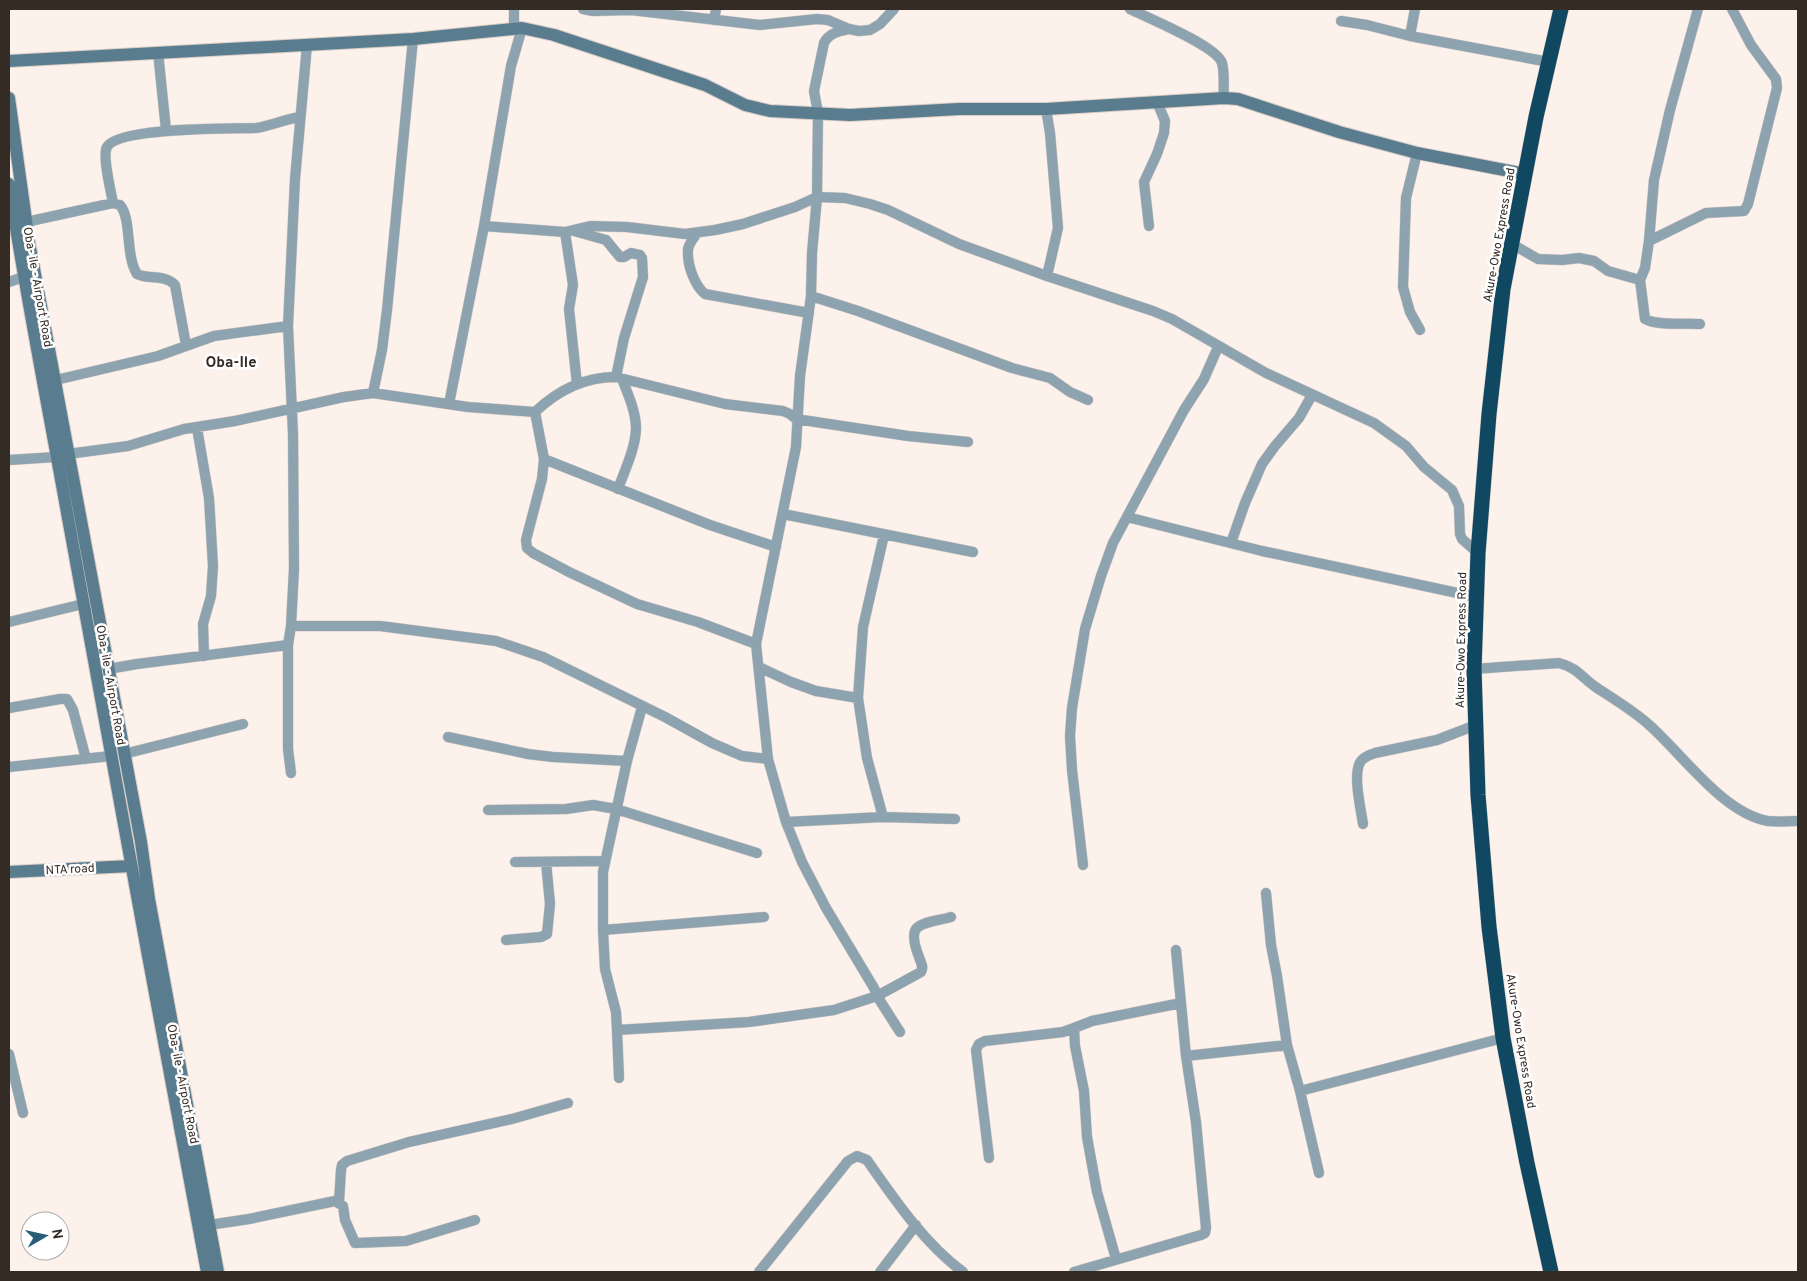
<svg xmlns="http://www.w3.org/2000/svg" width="1807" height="1281" font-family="Overpass,sans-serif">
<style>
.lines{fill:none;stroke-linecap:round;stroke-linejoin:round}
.street-casing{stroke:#d9cec7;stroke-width:11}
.secondary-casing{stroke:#d9cec7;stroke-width:14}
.highway-casing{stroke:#d9cec7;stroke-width:16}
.street{stroke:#8da3b0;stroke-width:10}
.secondary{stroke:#5a7c8f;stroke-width:12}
.highway{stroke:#104862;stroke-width:15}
.labels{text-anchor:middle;stroke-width:5;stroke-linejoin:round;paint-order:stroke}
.street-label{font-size:12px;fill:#352b25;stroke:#fff}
.quarter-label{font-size:15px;font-weight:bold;fill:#352b25;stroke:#fff}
</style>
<rect width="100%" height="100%" fill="#fdf2eb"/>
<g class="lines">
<defs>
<path id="street" d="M 514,9 L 514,28
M 583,9 L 593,11 L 631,10 L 760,25 L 817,19 L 828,20 L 849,29 L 859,31 L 870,30 L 880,24 L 894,9
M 1130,9 C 1148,18 1217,46 1222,63 C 1225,73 1223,87 1224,98
M 1698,9 L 1670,110 L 1654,180 L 1649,241 L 1645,268 L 1640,280 L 1645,319 C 1657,326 1684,323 1700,324
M 714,20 L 716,9
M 1341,21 L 1367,25 L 1410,36 L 1549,62
M 849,29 C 839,31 829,33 824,43 L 814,91 L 818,113 L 817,197 L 812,253 L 811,296 L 800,376 L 796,447 L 756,644 L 768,759 L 786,822 L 802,862 L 826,908 L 874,988 L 877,996 L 900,1032
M 1410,36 L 1415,9
M 158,52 L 166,130
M 1046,109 L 1050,133 L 1058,228 L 1047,276
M 1417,153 L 1406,198 L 1403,287 L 1410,312 L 1420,330
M 113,203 C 111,191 102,156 107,147 C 118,127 231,129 256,128 C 270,126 286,119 300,117
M 26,222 L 113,203 L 120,205 C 132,219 125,255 137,274 C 149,280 165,274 175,285 L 186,345
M 484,226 L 565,232 L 590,226 L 627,227 L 685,234 L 715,230 L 743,224 L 795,207 L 817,197 L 845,198 L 870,204 L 888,210 L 959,244 L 1047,276 L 1153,311 L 1172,319 L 1266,373 L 1374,423 L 1406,446 L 1424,467 L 1452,490 L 1459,506 L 1460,534 L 1462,539 L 1478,553
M 1149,226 L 1144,182 L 1157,154 L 1164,133 L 1165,121 L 1157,102
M 574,231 L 606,240 L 620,257 L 624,257 L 631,253 L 640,255 L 642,258 L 643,277 L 624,338 L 616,377
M 565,232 L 573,285 L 569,309 L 577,384
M 697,233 C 694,238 688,244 688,250 C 687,264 694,285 705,294 L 809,313
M 1649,241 L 1706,213 L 1744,211 L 1748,204 L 1777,88 L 1776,79 L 1751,45 L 1732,9
M 1512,244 L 1538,259 L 1562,260 L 1579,258 L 1594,261 L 1608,271 L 1640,280
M 9,282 L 23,277
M 811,296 L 858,311 L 1012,368 L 1050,378 L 1070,392 L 1088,400
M 56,380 L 158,356 L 214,336 L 288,326
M 373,393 L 382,350 L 387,310 L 413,39
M 449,404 L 484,226 L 511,66 L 522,28
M 535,412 C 557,391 585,377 616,377 L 725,404 L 783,411 L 790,414 L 796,419 L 908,436 L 968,442
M 197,428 L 209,498 L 213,566 L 211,596 L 203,624 L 204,656
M 68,454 L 128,446 L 184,429 L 235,421 L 344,397 L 373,393 L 468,407 L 535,412 L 544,459 L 542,479 L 526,540 L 527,548 L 533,553 L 569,572 L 637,604 L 698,622 L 756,644
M 544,459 L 710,525 L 776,547
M 9,460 L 56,457
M 618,489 C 624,472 636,447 636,428 C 636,412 628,394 622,379
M 783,514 L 973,552
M 1127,517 L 1262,551 L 1476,597
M 1231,543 L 1245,503 L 1262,464 L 1275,446 L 1299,418 L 1312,395
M 9,622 L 83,604
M 291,626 L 380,626 L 496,641 L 543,657 L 665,717 L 712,743 L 742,756 L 768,759
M 759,667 L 791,682 L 816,691 L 858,698
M 108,669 L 137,664 L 288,645
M 1474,669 L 1559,663 C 1578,668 1582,678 1597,688 C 1614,699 1632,710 1647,723 C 1681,752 1722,813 1768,821 C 1778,822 1788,821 1798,821
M 642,707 L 627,761 L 603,872 L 603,930 L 605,969 L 616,1012 L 617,1030 L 749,1022 L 834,1010 L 877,996 L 921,972 C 924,967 921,963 919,957 C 905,921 921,925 951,917
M 9,708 L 60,699 L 67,699 L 73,710 L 86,759
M 448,737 L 528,754 L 553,757 L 627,761
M 124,754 L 243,724
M 9,767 L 111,756
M 291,773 L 288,749 L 288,645 L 291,626 L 294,569 L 293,434 L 288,326 L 295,179 L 307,45
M 488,810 L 566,809 L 593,805 L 616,809 L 757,853
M 883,817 L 867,758 L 858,698 L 863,627 L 884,535
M 786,822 L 883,817 L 955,819
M 1363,824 C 1361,809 1352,773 1361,761 C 1365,756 1370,755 1375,753 L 1437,740 L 1476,725
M 515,862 L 605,861
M 1083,865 L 1072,770 L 1070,736 L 1072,708 L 1085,629 L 1101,576 L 1113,543 L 1184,410 L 1204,379 L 1218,347
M 1266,893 L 1271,945 L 1277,976 L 1287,1045 L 1300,1091 L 1319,1173
M 603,930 L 764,917
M 506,940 L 541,937 L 547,934 L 550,904 L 546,862
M 617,1030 L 619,1078
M 9,1054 L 23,1113
M 1186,1056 L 1287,1045
M 1300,1091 L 1503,1038
M 989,1158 L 976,1050 L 979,1044 L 985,1041 L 1063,1032 L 1074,1028
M 339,1202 L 341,1170 L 342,1165 L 347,1161 L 409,1142 L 512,1119 L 568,1103
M 209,1225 L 249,1219 L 335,1201 L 343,1206 L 345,1220 L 355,1243 L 406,1241 L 475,1220
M 1116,1259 L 1097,1192 L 1087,1137 L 1084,1091 L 1075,1046 L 1074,1028 L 1092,1021 L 1181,1003
M 759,1272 L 848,1161 L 857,1156 L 867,1160 C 895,1200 924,1243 963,1272
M 880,1272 L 916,1225
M 1074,1272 L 1201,1235 L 1205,1233 L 1206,1228 L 1196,1122 L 1186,1056 L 1176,950"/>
<path id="secondary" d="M 9,61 L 413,39 L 522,28 L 554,35 L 705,85 L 745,105 L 770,111 L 850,115 L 959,109 L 1046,109 L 1224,98 L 1238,99 L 1339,132 L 1417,153 L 1525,174
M 9,98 L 29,242 L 141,842 L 149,899 L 218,1272
M 9,184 C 26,296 48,406 68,518 C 113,769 160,1021 207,1272
M 9,872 L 131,866"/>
<path id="highway" d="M 1551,1272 L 1527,1163 L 1503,1038 L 1489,927 L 1478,795 L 1474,669 L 1478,553 L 1489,414 L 1503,289 L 1536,117 L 1561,9"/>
</defs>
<!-- street casing -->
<use href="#street" class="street-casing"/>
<!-- secondary casing -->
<use href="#secondary" class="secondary-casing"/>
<!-- highway casing -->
<use href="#highway" class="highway-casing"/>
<!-- street -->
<use href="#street" class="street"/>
<!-- secondary -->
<use href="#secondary" class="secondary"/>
<!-- highway -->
<use href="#highway" class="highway"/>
</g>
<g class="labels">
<!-- street labels -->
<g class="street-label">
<text transform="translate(1499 235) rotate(-80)" y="4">Akure-Owo Express Road</text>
<text transform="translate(38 287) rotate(80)" y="4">Oba- ile - Airport Road</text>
<text transform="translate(1461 640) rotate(-89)" y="4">Akure-Owo Express Road</text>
<text transform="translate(111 685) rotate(80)" y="4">Oba- ile - Airport Road</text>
<text transform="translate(70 869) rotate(-3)" y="4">NTA road</text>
<text transform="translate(1521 1041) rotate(81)" y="4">Akure-Owo Express Road</text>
<text transform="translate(183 1084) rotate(79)" y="4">Oba- ile - Airport Road</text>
</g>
<!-- quarter labels -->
<g class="quarter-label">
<text x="231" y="367">Oba-Ile</text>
</g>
</g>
<!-- border -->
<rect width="1807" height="1281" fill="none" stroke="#352b25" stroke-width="20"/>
<!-- north arrow -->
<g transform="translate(45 1236) rotate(81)"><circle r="24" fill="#ffffff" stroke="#aeaaa8"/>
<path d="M0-4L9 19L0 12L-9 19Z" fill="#285d79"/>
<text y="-8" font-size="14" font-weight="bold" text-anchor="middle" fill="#352b25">N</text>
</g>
</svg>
